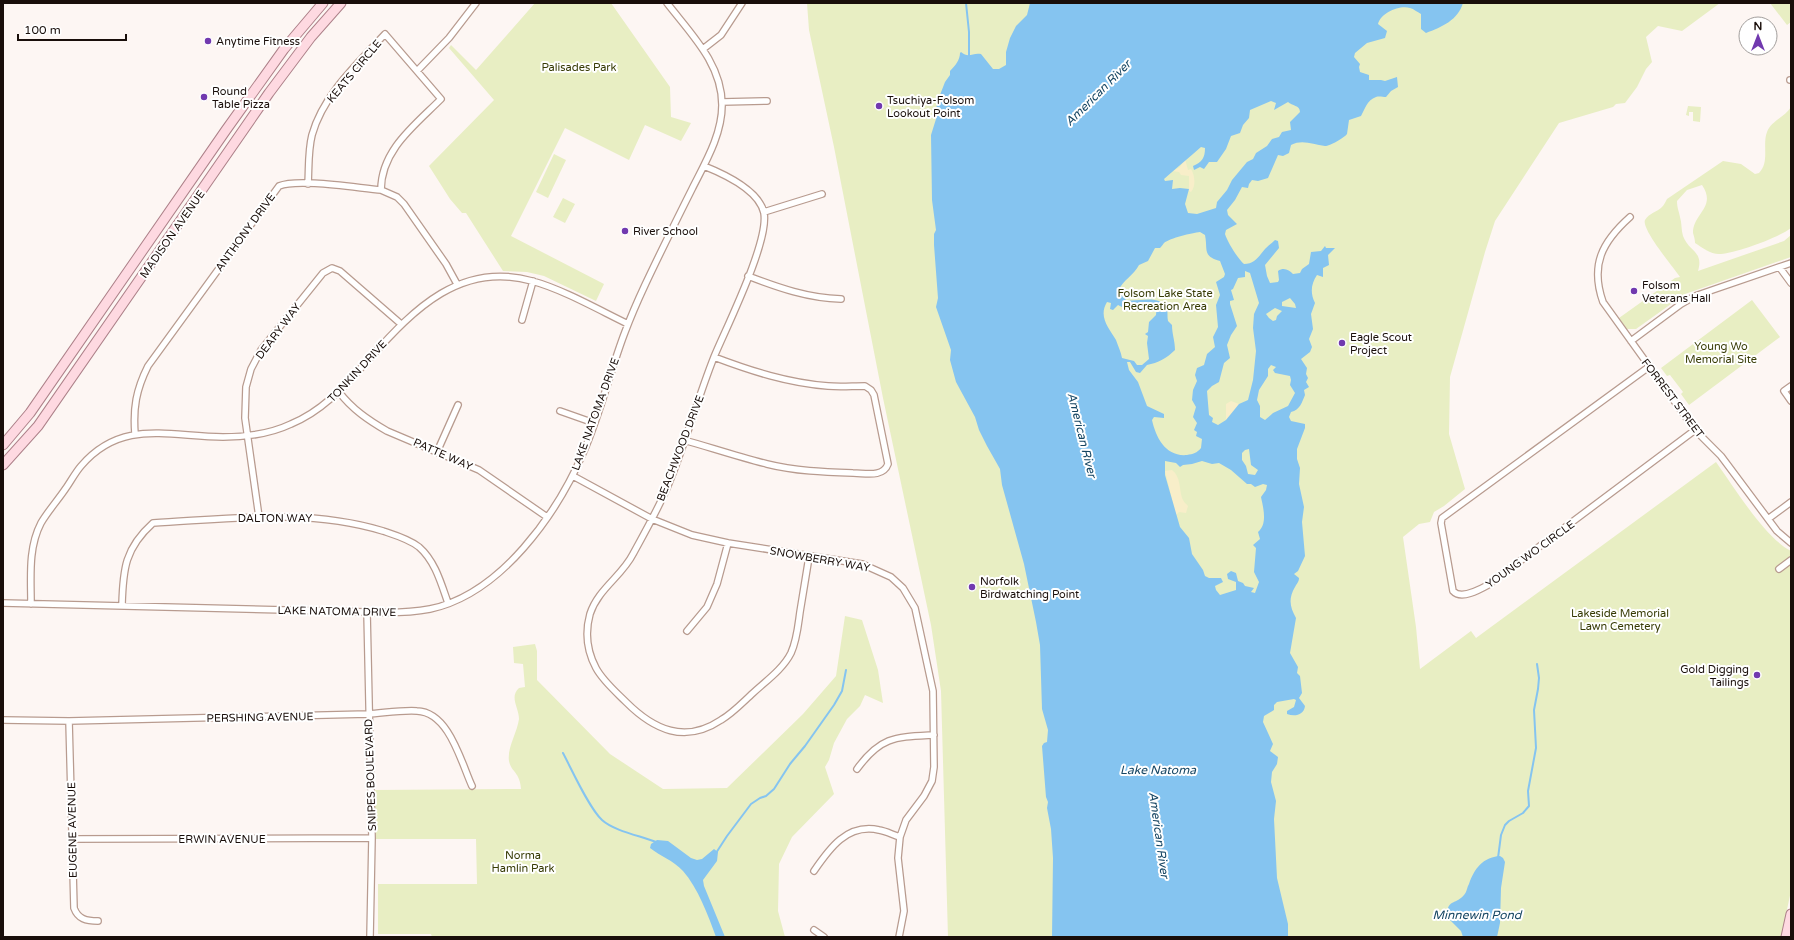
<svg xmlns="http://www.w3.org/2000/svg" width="1794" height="940" font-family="'Varela Round',sans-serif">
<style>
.green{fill:#e8eec3}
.sand{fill:#f8eec9}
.water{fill:#85c4f0;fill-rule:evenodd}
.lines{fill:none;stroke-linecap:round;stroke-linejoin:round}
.stream{stroke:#85c4f0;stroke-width:2}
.minor-casing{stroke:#b89b8f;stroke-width:8}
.primary-casing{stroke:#ad8189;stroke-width:11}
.minor{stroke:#fff;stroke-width:5.5}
.primary{stroke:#fed9e1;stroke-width:9}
.poi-dot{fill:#7139af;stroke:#fff;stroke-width:1.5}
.labels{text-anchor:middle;stroke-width:4;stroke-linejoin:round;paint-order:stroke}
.poi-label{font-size:11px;fill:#190e0a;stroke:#fff;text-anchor:start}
.park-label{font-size:11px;fill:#373b05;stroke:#fff}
.street-label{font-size:11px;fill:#190e0a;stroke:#fff}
.water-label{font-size:12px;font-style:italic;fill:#164663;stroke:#fff}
</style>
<rect width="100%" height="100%" fill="#fdf6f3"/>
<!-- green -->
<path class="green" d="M 535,3 L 611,3 L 670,87 L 671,117 L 691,123 L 681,141 L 645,125 L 629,160 L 565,128 L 511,236 L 604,284 L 596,301 L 544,276 L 527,272 L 503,271 L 466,213 L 462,213 L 450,199 L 429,166 L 494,100 L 449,48 L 451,45 L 476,70 Z
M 807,3 L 1720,3 L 1682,31 L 1658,26 L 1646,37 L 1652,62 L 1646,69 L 1637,87 L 1625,103 L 1616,104 L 1613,107 L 1559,123 L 1495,221 L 1485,252 L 1450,377 L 1449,434 L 1465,489 L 1444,506 L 1434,512 L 1430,522 L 1419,524 L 1403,537 L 1416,627 L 1420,669 L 1471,631 L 1476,638 L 1716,462 C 1734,487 1765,538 1791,551 L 1791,891 L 1781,937 L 948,937 L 941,691 L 931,625 L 883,398 L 834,147 L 809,30 Z
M 1770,3 L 1791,3 L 1791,22 L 1787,25 Z
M 1688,106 L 1701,107 L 1700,122 L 1693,121 L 1693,112 L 1689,112 L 1689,116 L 1686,115 Z
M 1791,107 L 1791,228 C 1778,238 1737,253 1721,254 C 1711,255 1703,248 1695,243 C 1695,240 1694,236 1693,233 C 1693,213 1717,207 1702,185 L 1687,190 L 1677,201 C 1677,208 1679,211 1680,217 C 1682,223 1681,230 1683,236 C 1689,252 1704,251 1698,271 L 1784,241 L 1791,235 L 1791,257 L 1685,294 L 1636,329 L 1627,329 L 1619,318 L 1675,278 L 1680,277 C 1674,268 1641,229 1645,220 C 1649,213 1657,212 1662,207 C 1664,205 1666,201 1667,199 L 1723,161 L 1741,164 L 1755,174 L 1759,173 C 1770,162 1762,145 1767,132 C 1771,121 1785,117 1791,107 Z
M 554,154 L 566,160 L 548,198 L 536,192 Z
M 563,198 L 575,204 L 565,223 L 553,217 Z
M 1752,300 L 1780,337 L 1689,405 L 1681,394 L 1683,392 L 1670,375 L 1667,376 L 1661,368 Z
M 845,616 L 862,620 L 878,670 L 883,703 L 865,695 L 860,706 L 847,719 L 834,743 L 829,760 L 825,767 L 834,794 L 792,837 L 779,864 L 778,911 L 785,937 L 432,937 L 431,934 L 378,934 L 378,884 L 477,884 L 476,839 L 374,839 L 373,790 L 521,789 C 520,772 511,772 509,761 C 507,748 517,733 519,719 C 519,708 509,697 519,688 L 525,687 L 523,664 L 514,663 L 513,647 L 535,644 L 537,651 L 537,680 L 610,754 L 663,789 L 727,788 L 803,714 L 836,676 Z"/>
<!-- sand -->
<path class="sand" d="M 1185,159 L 1188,170 L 1191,169 C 1195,175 1196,187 1191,192 L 1189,191 L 1189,176 L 1181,175 L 1179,172 L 1173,171 L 1180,167 Z
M 1231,401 L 1239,404 L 1226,420 L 1226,404 Z
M 1172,470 C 1181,477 1179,489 1182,498 C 1183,501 1186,504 1188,506 L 1186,513 L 1179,512 L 1176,515 L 1165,471 Z"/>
<!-- water -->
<path class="water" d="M 1030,3 L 1463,3 C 1458,20 1442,27 1426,33 L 1421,29 L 1421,14 C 1417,12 1414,9 1410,8 C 1399,5 1381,13 1378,24 L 1387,31 L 1385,38 L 1367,43 L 1355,53 L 1354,57 L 1360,64 L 1359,67 L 1360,72 L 1369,75 L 1369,80 L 1381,80 L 1385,81 L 1397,77 L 1398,87 L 1391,91 L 1386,97 C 1383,97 1379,96 1376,97 C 1367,100 1365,109 1361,116 L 1349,120 L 1347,134 C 1344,138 1330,146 1325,146 C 1313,145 1303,139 1291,145 L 1289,153 L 1283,156 L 1278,155 L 1268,178 L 1258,181 L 1252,180 L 1249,184 L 1248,188 L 1242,187 L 1235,200 L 1227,210 L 1228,215 L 1237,224 L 1226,230 L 1225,234 C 1228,243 1238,259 1244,264 C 1255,264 1259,256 1265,249 C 1268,246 1272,243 1275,240 L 1278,241 L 1279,248 L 1265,265 L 1267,276 L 1270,283 L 1278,282 L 1279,280 L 1278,271 C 1284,267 1289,270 1293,274 L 1300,273 L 1302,269 L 1309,264 L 1311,252 L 1321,251 L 1325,246 L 1326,248 L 1335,248 L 1328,255 L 1329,265 L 1323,268 L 1323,277 L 1317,275 C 1311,284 1310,293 1315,303 L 1311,314 L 1313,329 L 1309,339 L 1312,347 L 1310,352 L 1301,359 L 1307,368 L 1306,374 L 1308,378 L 1306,382 L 1309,387 L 1304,390 L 1305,395 C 1302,402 1300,410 1291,412 L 1289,417 L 1291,421 L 1305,424 L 1305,428 L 1297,449 L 1297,459 L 1300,468 L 1299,484 L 1304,507 L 1302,522 L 1305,556 L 1298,571 L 1294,574 L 1299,578 C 1299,582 1297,583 1295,587 C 1288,599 1290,607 1296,618 L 1290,653 L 1298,667 L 1297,673 L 1300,676 L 1302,693 L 1299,698 L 1305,706 C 1304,715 1295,717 1287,714 L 1287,711 L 1294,707 L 1296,700 L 1294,699 L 1277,702 L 1274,705 L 1274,710 L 1264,716 L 1263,722 L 1273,744 L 1270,751 L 1278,757 L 1277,764 L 1272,772 L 1271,782 L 1276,801 L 1274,819 L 1277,878 L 1288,924 L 1288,937 L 1052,937 L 1053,858 L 1051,829 L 1047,808 L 1048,802 L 1046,797 L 1042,746 L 1044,743 L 1047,742 L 1048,730 L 1042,709 L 1040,645 L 1036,622 L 1024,564 L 1002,485 L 1000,469 L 987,446 L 979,430 L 975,417 L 956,382 L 950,360 L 951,350 L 936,307 L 938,298 L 934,245 L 934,234 L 936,230 L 932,200 L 931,135 L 936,119 L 935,114 L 938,100 L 945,82 L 950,75 L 950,71 C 955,66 960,60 960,53 L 961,52 C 969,59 973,52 981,54 L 993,69 L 999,69 L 1006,65 L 1006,52 L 1010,38 L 1016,26 L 1027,15 ZM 1271,101 L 1276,103 L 1274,110 L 1288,102 C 1292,106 1300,105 1300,112 L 1290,122 L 1291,130 L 1282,132 L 1279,137 L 1272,139 L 1267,146 L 1256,153 L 1253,159 L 1247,162 L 1232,180 L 1227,190 L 1217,202 L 1216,208 L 1197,214 L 1188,213 L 1185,204 L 1189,189 L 1180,188 L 1172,189 L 1173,180 L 1165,181 L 1164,179 C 1176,168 1189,158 1201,147 L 1205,148 C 1205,158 1202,162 1193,166 L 1194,170 L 1200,167 L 1204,169 L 1209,162 L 1217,162 L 1226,149 L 1231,136 L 1240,133 L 1243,125 L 1249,118 L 1250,110 ZM 1200,232 L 1205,235 C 1208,250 1202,256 1220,261 L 1225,274 L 1224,277 L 1216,282 L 1220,295 L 1216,305 L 1218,327 L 1213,337 L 1215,347 L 1207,354 L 1204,365 L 1197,368 L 1195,375 L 1197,381 L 1193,390 L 1192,400 L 1196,407 L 1193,417 L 1197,423 L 1194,430 L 1197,432 L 1196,436 L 1202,439 L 1201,448 C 1197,453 1193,454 1187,455 C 1166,457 1156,438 1152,420 L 1154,417 L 1164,418 L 1164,414 L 1147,406 L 1138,382 L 1129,370 L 1127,362 L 1130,362 L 1136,372 L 1140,373 L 1147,365 C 1158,363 1167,358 1175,350 C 1175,341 1172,334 1172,325 L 1168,321 C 1167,317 1168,313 1167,309 C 1160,293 1137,303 1126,300 L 1118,291 C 1123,280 1134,275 1139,265 L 1148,261 L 1155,248 L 1160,248 C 1162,246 1163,244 1164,243 C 1170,238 1192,233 1200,232 ZM 1245,271 L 1250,273 L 1259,303 L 1254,314 L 1253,328 L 1256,351 L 1253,380 L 1248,400 L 1239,404 L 1226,420 L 1218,425 L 1212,422 L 1213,418 L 1209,415 L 1207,391 L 1212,386 L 1219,382 L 1224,363 L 1230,358 L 1227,345 L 1231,335 L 1237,326 L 1230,304 L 1230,301 L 1234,300 L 1231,290 L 1233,289 L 1238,278 L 1245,277 ZM 1290,298 L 1295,304 L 1296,308 L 1282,306 L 1282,302 ZM 1107,302 L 1111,303 L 1110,309 L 1113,310 L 1118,305 L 1124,308 L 1123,310 L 1125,311 L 1137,308 L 1142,302 L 1157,304 L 1156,315 L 1149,322 L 1148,332 L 1145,334 L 1148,336 L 1147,343 L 1149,359 L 1142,365 L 1137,365 L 1134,361 L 1122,358 C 1121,352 1118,346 1116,340 C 1109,328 1098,317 1107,302 ZM 1275,308 L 1282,311 L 1277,316 L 1276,320 L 1273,321 L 1269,318 L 1266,314 ZM 1271,365 L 1276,367 L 1273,370 L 1275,373 L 1290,376 L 1291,380 L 1290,385 L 1295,393 L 1288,406 L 1273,413 L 1265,420 L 1260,417 L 1260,406 L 1257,400 L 1259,390 L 1268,376 L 1268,369 ZM 1249,449 L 1251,465 L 1258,470 L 1255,475 L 1248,474 L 1246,466 L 1242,460 L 1242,453 L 1245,450 ZM 1165,461 L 1176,463 L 1180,467 L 1183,465 L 1192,464 L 1202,461 L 1212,464 L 1219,463 L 1231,470 L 1247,484 L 1251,484 L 1255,487 L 1263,484 L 1267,485 L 1266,490 L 1261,497 C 1263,507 1268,524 1258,532 L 1260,539 L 1253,545 L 1256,548 L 1254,572 L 1259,582 L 1255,593 L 1251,592 L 1254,588 L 1245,586 L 1243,583 L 1238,581 L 1236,573 L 1231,571 L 1227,574 L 1228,579 L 1236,582 L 1236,590 L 1220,595 L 1216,590 L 1215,586 L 1223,582 L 1221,578 L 1209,578 L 1205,576 L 1203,570 L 1192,554 L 1189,538 L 1180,527 L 1165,475 Z
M 657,840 L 668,841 L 691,858 L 697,860 L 702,859 L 714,849 L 718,852 L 717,861 L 703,880 L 704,886 L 725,937 L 716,937 C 708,915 698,888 683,871 C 673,860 660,856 650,848 L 651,844 Z
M 1500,856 L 1503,858 L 1505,862 L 1501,888 L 1500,923 L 1497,937 L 1463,937 L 1461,931 L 1448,918 C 1445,899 1456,905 1464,895 C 1467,892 1467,887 1469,884 C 1474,869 1483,857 1500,856 Z"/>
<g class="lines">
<!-- stream -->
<path class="stream" d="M 966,3 L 969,32 L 969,58
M 563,753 C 572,770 589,808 602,820 C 614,831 641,836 656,842
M 716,853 L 727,836 L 751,804 L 760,798 L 766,796 L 774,789 L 790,764 L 805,746 L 834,705 L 842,691 L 846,670
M 1498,858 L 1501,835 L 1505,825 L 1509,821 L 1523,813 L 1529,806 L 1528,791 L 1536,748 L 1534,710 L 1538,689 L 1539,678 L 1537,664"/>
<defs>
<path id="minor" d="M 703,49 L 721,35 L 742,3
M 417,71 L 449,38 L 476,3
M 1790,80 L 1791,80
M 722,102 L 767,101
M 704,166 C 724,174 759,190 764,213 C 769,242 727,326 714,357 C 697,400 685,445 667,488 C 657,511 645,532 633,554 C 622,576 598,589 590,614 C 585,632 587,651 596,668 C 603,681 616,692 626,702 C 654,730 685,744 721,720 C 733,713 743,702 753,693 C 766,681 783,669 791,653 C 797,640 798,626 800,612 C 803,594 806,575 809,557
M 308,184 C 309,167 308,151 312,135 C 323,95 358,63 385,34 L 441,99 C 415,125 381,150 381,190
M 764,212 L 822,194
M 1630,217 C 1602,242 1590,265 1603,302 L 1695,430 L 1721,456 L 1777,531 L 1791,543
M 1780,268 L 1791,283
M 748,276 C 779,288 808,298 841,299
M 522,320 L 533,281
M 1631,341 L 1681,304 L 1695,296 L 1791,263
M 1650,366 L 1442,518 L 1441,523 L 1453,591 C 1461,600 1479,590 1488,585 L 1695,430
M 1791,386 L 1784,391 L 1791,401
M 339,392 C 352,409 368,420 387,431 L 479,470 L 547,517
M 560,411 L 594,423
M 135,434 C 133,408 136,390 148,366 L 279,186 C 298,178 357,188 381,190 L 397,197 L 404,204 L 446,264 L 457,284
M 684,440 C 712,448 739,457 767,464 C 795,471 824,472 853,473 C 865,473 883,478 888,464 L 874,395 L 871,390 L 865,386 C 852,386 840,387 828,386 C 788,383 751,371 714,357
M 437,452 L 458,405
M 573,476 L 652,519 L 692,535 L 728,543 L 862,564 L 891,577 L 903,588 L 915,608 L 933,691 L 934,767 L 932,781 L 924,796 L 906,820 L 900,837 L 898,858 L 904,911 L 899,937
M 259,517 L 245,418 L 246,387 L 251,369 L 261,350 L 323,273 L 332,268 L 340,271 L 401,324
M 1768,519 L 1791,502
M 1779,569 L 1791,560
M 3,603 L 367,612 C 388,613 409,613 430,609 C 501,594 557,514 584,451 C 601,412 610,371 625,332 C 631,316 638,300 645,285 C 660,253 676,221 692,189 C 705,163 722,135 722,105 C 722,64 691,34 667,3
M 31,604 C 31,577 28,548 41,523 C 48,511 58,500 66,488 C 71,481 75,473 81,466 C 122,418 170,437 223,437 C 246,437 270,434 291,424 C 325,410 347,383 371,357 C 414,309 461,261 532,281 C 562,289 599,310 628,324
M 122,605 C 123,569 125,548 153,523 C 229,519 308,508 383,531 C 395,535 409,539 419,547 C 435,561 441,583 448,603
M 367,612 L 372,838 L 370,937
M 687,631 L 707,607 L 717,584 L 728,543
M 3,720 L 69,721 L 368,714 C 384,713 401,710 417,711 C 449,712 461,762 472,786
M 69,721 L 74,908 C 78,919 86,921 98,921
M 857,769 C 881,736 896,737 934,735
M 72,839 L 372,838
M 814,871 C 829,849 847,823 879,830 C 886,831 893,835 900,837
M 814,930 L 824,937"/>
<path id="primary" d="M 3,445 L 30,413 L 226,130 L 284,49 L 323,3
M 3,465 L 38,426 L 269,93 L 311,37 L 341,3
M 1786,937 L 1791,914"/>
</defs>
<!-- minor casing -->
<use href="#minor" class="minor-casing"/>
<!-- primary casing -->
<use href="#primary" class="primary-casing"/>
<!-- minor -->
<use href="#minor" class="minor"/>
<!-- primary -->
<use href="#primary" class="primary"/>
</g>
<!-- markers -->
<g class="poi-dot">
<circle cx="208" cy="41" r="4"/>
<circle cx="204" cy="97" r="4"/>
<circle cx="879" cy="106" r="4"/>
<circle cx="625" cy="231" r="4"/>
<circle cx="1634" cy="291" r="4"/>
<circle cx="1342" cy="343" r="4"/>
<circle cx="972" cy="587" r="4"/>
<circle cx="1757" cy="675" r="4"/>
</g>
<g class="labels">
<!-- poi labels -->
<g class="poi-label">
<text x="216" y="45">Anytime Fitness</text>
<text x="212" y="95">Round<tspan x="212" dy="13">Table Pizza</tspan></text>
<text x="887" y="104">Tsuchiya-Folsom<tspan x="887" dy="13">Lookout Point</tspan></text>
<text x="633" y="235">River School</text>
<text x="1642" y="289">Folsom<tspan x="1642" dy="13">Veterans Hall</tspan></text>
<text x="1350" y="341">Eagle Scout<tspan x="1350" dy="13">Project</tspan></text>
<text x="980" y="585">Norfolk<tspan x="980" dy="13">Birdwatching Point</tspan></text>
<text x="1749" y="673" text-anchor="end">Gold Digging<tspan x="1749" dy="13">Tailings</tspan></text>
</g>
<!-- park labels -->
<g class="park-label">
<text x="579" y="71">Palisades Park</text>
<text x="1165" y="297">Folsom Lake State<tspan x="1165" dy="13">Recreation Area</tspan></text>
<text x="1721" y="350">Young Wo<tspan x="1721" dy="13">Memorial Site</tspan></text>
<text x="1620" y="617">Lakeside Memorial<tspan x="1620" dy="13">Lawn Cemetery</tspan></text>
<text x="523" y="859">Norma<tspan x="523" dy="13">Hamlin Park</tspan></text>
</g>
<!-- street labels -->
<g class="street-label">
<text transform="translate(354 71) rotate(-50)" y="4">KEATS CIRCLE</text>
<text transform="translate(245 232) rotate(-54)" y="4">ANTHONY DRIVE</text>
<text transform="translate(172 234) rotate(-55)" y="4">MADISON AVENUE</text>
<text transform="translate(278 331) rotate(-53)" y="4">DEARY WAY</text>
<text transform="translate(357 371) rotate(-47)" y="4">TONKIN DRIVE</text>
<text transform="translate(1673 398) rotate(53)" y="4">FORREST STREET</text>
<text transform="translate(595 414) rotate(-70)" y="4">LAKE NATOMA DRIVE</text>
<text transform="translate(680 448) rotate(-69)" y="4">BEACHWOOD DRIVE</text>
<text transform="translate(443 454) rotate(24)" y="4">PATTE WAY</text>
<text x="275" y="522">DALTON WAY</text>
<text transform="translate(1530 554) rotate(-36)" y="4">YOUNG WO CIRCLE</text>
<text transform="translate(820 559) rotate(10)" y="4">SNOWBERRY WAY</text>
<text transform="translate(337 611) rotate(1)" y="4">LAKE NATOMA DRIVE</text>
<text transform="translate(260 717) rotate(-1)" y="4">PERSHING AVENUE</text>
<text transform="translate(370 775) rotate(-92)" y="4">SNIPES BOULEVARD</text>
<text transform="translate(72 830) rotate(-91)" y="4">EUGENE AVENUE</text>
<text x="222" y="843">ERWIN AVENUE</text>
</g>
<!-- water labels -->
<g class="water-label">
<text transform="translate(1098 93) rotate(-45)" y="4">American River</text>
<text transform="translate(1082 435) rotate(76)" y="4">American River</text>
<text x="1158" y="774">Lake Natoma</text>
<text transform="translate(1159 835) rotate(82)" y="4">American River</text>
<text x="1477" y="919">Minnewin Pond</text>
</g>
</g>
<!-- border -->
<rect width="1794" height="940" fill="none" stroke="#190e0a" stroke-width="8"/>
<!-- north arrow -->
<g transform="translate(1758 36)"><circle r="19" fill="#ffffff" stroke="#a39f9d"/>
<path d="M0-3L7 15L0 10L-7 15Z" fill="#7139af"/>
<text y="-6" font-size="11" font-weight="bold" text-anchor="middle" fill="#190e0a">N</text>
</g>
<!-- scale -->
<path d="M18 34v6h108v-6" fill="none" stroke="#190e0a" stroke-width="2"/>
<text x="24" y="34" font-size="12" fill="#190e0a" stroke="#ffffff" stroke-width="3" paint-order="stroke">100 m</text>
</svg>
